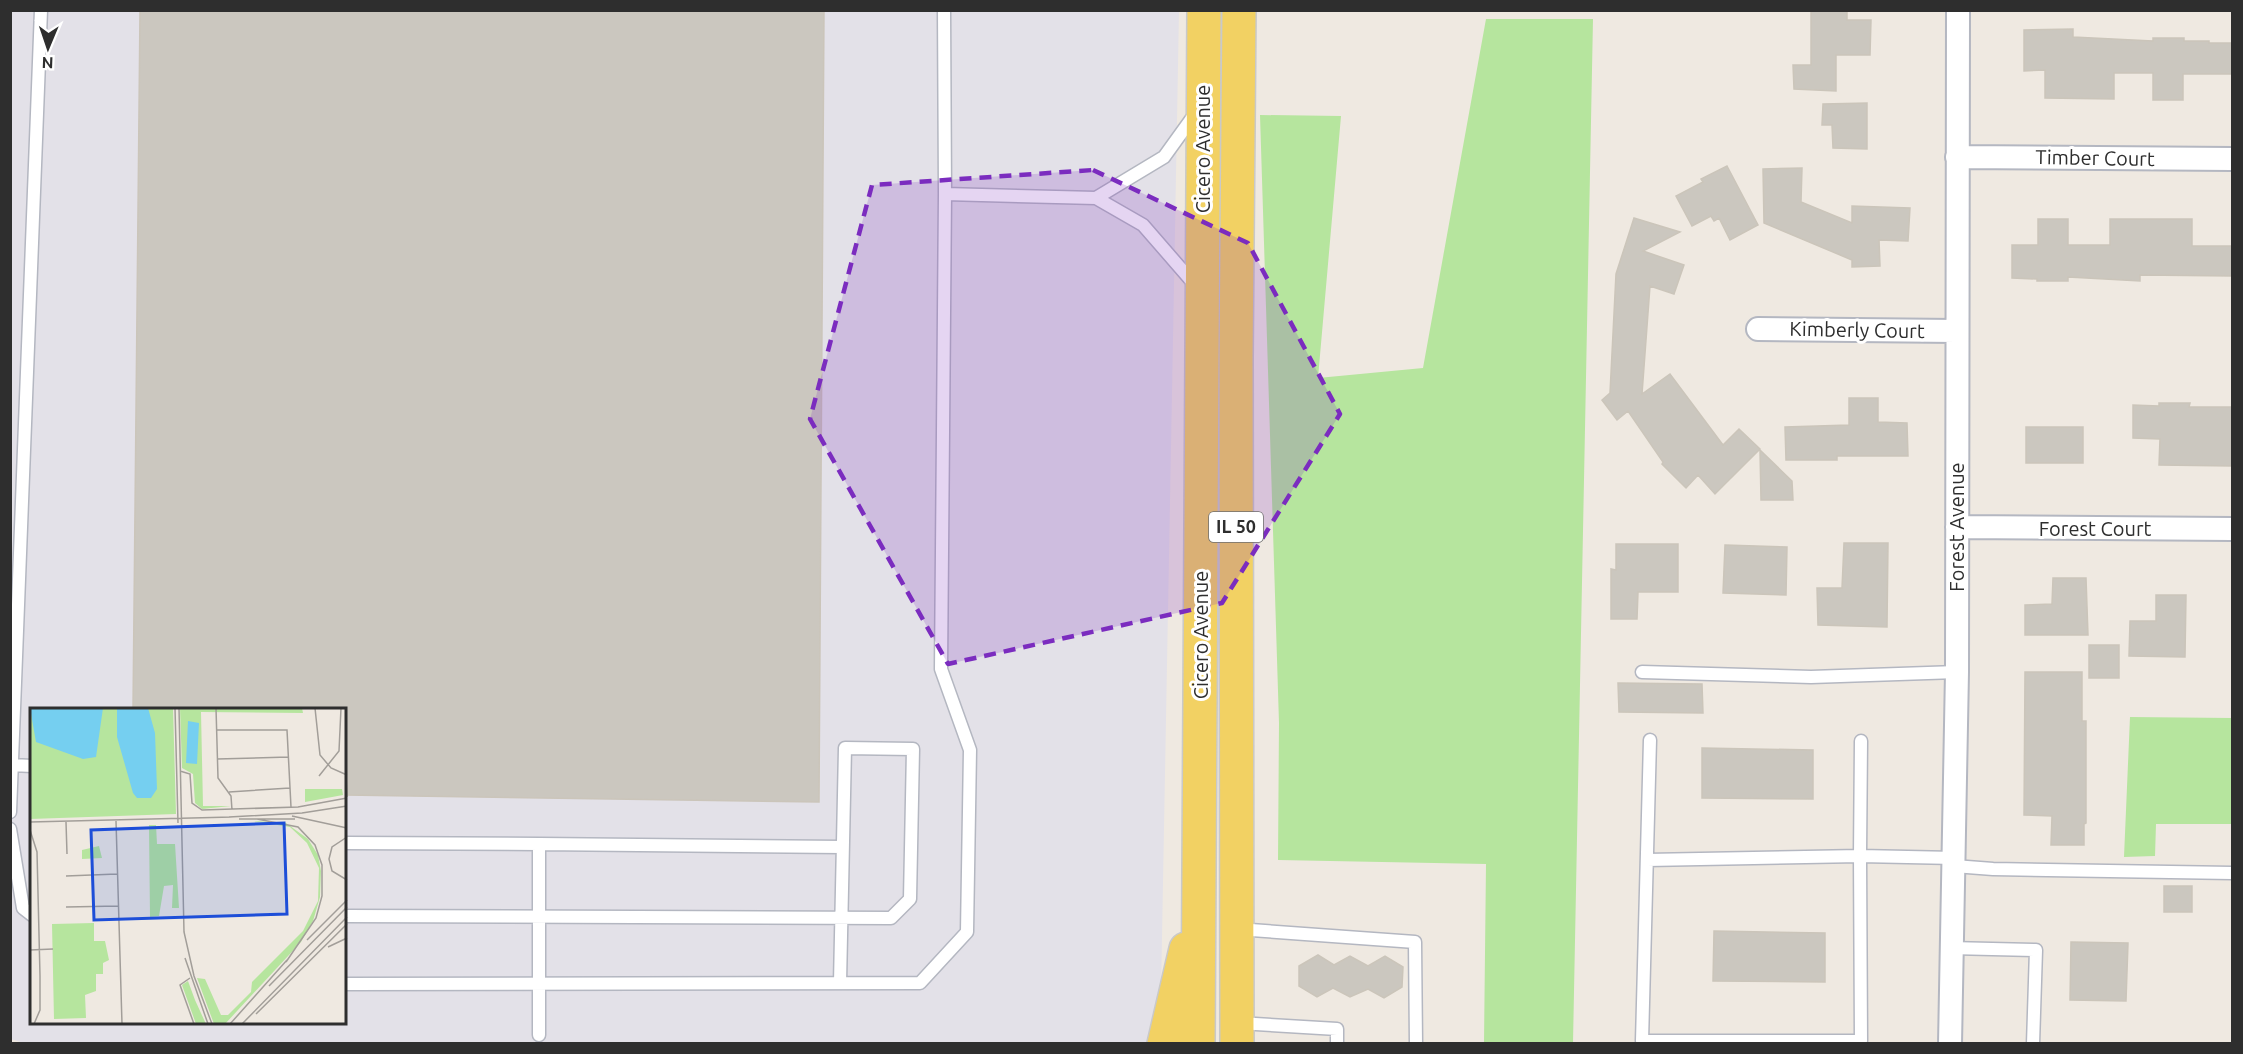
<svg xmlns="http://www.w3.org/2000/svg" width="2243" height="1054" font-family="Ubuntu,sans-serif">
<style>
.industrial{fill:#e3e1e8;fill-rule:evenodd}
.green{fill:#b6e59e}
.building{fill:#cbc7bf;stroke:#cbc5ba;stroke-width:1.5}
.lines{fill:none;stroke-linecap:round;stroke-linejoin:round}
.lane-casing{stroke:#b4b7c1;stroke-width:15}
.street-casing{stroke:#b4b7c1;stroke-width:26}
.primary-casing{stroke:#c9c9c9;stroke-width:36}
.lane{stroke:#fff;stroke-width:12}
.street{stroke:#fff;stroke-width:22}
.primary{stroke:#f2d163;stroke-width:33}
.marked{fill:#7b2cbf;fill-opacity:0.2;stroke:#7b2cbf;stroke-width:4.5;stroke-dasharray:12 8;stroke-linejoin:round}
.labels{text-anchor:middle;stroke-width:6;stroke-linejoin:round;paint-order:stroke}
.shield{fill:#fff;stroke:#6d6d6d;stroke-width:1.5}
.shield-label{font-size:18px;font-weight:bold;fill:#2e2e2e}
.street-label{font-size:20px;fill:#2e2e2e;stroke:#fff}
.inset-road{fill:none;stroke:#a29e99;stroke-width:1.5}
.view{fill:#1d4ed8;fill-opacity:0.15;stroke:#1d4ed8;stroke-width:3}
.inset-edge{fill:none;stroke:#2e2e2e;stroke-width:3}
</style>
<rect width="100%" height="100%" fill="#efe9e1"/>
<!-- industrial -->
<path class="industrial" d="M 11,11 L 1179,11 L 1161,991 L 1152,1043 L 27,1044 L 11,1039 ZM 32,709 L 345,709 L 345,1022 L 32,1022 Z"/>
<!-- green -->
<path class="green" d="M 1486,19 L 1593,19 L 1573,1043 L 1484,1043 L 1486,864 L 1278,860 L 1279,723 L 1260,115 L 1341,116 L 1318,378 L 1423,368 Z
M 2130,717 L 2232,718 L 2232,824 L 2156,824 L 2155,856 L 2124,857 Z"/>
<!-- building -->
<path class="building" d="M 140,10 L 824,10 L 819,802 L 345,795 L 345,709 L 133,709 Z
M 1811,10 L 1847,10 L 1847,20 L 1871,20 L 1870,55 L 1836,55 L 1836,91 L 1794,89 L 1793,65 L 1811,65 Z
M 2073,29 L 2073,37 L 2153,41 L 2153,38 L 2184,38 L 2184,41 L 2209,41 L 2209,43 L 2232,43 L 2232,74 L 2183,74 L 2183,100 L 2153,100 L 2153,73 L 2114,73 L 2114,99 L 2045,98 L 2045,70 L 2024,71 L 2024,30 Z
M 1867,103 L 1867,149 L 1833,148 L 1832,125 L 1822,125 L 1823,104 Z
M 1727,166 L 1758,225 L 1730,240 L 1719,218 L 1714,221 L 1711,216 L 1692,226 L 1676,196 L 1703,182 L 1701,179 Z
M 1802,168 L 1801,202 L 1852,223 L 1852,206 L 1910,208 L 1908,241 L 1879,240 L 1880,266 L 1852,267 L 1852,260 L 1764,223 L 1763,169 Z
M 1634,218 L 1680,232 L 1643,251 L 1684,265 L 1674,294 L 1650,286 L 1642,394 L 1670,374 L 1723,445 L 1739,429 L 1760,449 L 1715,494 L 1698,475 L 1686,488 L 1662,464 L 1663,462 L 1628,411 L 1617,420 L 1602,400 L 1610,393 L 1616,274 Z
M 2038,219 L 2068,219 L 2068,245 L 2110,245 L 2110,219 L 2192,219 L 2192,246 L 2232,246 L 2232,276 L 2140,275 L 2140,281 L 2068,277 L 2068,281 L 2037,281 L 2037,279 L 2012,278 L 2012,245 L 2038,245 Z
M 1849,398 L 1878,398 L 1878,422 L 1907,423 L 1908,456 L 1837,456 L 1837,460 L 1786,460 L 1785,427 L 1849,425 Z
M 2159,403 L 2190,403 L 2189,407 L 2232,407 L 2232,466 L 2159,465 L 2160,439 L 2133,438 L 2133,405 L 2159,406 Z
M 2026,427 L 2083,427 L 2083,463 L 2026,463 Z
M 1760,450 L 1792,481 L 1793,500 L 1761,500 Z
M 1844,543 L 1888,543 L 1887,627 L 1818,625 L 1817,588 L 1842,588 Z
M 1616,544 L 1678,544 L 1678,592 L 1638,592 L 1637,619 L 1611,619 L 1611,569 L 1616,570 Z
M 1725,545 L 1787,547 L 1786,595 L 1723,593 Z
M 2053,578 L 2086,578 L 2088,635 L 2025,635 L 2025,605 L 2052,604 Z
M 2156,595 L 2186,595 L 2185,657 L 2129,656 L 2130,621 L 2156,621 Z
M 2089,645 L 2119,645 L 2119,678 L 2089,678 Z
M 2025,672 L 2082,672 L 2082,721 L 2086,721 L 2086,823 L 2084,824 L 2084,845 L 2051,845 L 2052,816 L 2024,815 Z
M 1618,683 L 1702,684 L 1703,713 L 1619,712 Z
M 1702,748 L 1813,750 L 1813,799 L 1702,798 Z
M 2164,886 L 2192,886 L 2192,912 L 2164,912 Z
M 1714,931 L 1825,933 L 1825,982 L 1713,981 Z
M 2071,942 L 2128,943 L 2126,1001 L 2070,1000 Z
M 1318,955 L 1334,965 L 1350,956 L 1368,966 L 1385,956 L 1403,967 L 1402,987 L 1384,998 L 1368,989 L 1350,997 L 1333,988 L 1317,997 L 1299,986 L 1299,966 Z"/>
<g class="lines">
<defs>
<path id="lane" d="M 944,10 L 945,194 L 1096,198
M 1195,114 L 1164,157 L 1096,198 L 1143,225 L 1196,286
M 1642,672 L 1811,677 L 1957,672
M 1650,740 L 1642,1041 L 1861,1041 L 1860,856 L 1955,858
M 12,765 L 32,766
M 10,812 L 41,10
M 10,829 L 23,908 L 32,915
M 345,843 L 539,844 L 539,1035
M 539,844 L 842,847
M 1647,860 L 1860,856 L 1861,741
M 1954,866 L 1993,869 L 2232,873
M 345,916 C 527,918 709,918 891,918 L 910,899 L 913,749 L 845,748 L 840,983
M 1237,929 L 1415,942 L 1416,1044
M 1950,948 L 2036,950 L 2033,1044
M 345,984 L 920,983 L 967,932 L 970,750 L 941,669 L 945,194
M 1239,1023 L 1337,1029 L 1337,1044"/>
<path id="street" d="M 1957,157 L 2232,159
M 1758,329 L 1956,331
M 1957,527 L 2232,529
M 1950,1044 L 1957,672 L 1958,10"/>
<path id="primary" d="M 1164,1044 L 1186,949
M 1198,1044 L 1204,10
M 1237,1044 L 1236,358 L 1239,10"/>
</defs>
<!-- lane casing -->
<use href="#lane" class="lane-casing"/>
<!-- street casing -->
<use href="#street" class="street-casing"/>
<!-- primary casing -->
<use href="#primary" class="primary-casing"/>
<!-- lane -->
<use href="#lane" class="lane"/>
<!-- street -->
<use href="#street" class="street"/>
<!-- primary -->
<use href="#primary" class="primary"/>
</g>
<!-- marked area -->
<path class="marked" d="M 1093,170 L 1248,243 L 1340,414 L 1222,603 L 948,664 L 810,419 L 872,185 Z"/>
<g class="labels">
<!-- shield labels -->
<rect class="shield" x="1209" y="512" width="54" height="30" rx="4.5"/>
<g class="shield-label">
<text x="1236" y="533">IL 50</text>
</g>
<!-- street labels -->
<g class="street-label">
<text transform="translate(1203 149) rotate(-90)" y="7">Cicero Avenue</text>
<text transform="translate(2095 158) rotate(1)" y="7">Timber Court</text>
<text transform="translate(1857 330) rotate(1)" y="7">Kimberly Court</text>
<text transform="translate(1957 527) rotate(-90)" y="7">Forest Avenue</text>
<text x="2095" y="536">Forest Court</text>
<text transform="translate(1201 635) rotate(-90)" y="7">Cicero Avenue</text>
</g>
</g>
<!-- overview -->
<g transform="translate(30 708)">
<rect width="316" height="316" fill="#efe9e1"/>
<path d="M 0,0 L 143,0 L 146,106 L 0,111 ZM 150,0 L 272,0 L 273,5 L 171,4 L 173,98 L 201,98 L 172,101 L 165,95 L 163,66 L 152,60 ZM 275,81 L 312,81 L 313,87 L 275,94 ZM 223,113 L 256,115 L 278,131 L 288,147 L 291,163 L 290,189 L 283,213 L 271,234 L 195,316 L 184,316 L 167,270 L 175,271 L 191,307 L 198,307 L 221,284 L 222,274 L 273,223 L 288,193 L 289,160 L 277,135 L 260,119 ZM 119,117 L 126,117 L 127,136 L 145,136 L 149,200 L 142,200 L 143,177 L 134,178 L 129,208 L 120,209 ZM 69,138 L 72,150 L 52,151 L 52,142 ZM 64,215 L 64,233 L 75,233 L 79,252 L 73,255 L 73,266 L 66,266 L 66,283 L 55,287 L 56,310 L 24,311 L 22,216 ZM 158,273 L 165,292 L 176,316 L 166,316 L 152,277 Z" fill="#b6e59e"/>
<path d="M 0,0 L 73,0 L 66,49 L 53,51 L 6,34 ZM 87,0 L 118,0 L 125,25 L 127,81 L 121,90 L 107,90 L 103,85 L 87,29 ZM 158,13 L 169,15 L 167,56 L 156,55 Z" fill="#75cff0"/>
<path class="inset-road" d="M 145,0 L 148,115M 149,0 L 154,224 L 164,268 L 182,316M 186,0 L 188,70 L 201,88 L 202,102M 285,0 L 290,47 L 301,60 L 317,67M 186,22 L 257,22 L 261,99M 187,51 L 259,49M 150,63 L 160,66 L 162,95 L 172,102 L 268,99 L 317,90M 316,67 L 317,89M 289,68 L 309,43 L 311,0M 199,84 L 260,80M 262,108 L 317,120M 199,109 L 272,105 L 317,98M 209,111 L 265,111M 227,111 L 268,119 L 285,137 L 292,157 L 292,188 L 286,210 L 256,254M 86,113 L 92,316M 0,114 L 202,109M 36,114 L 37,146M 0,122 L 7,144 L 10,268 L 10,302 L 4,316M 317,129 L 302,139 L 299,151 L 302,163 L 317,172M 36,168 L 87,166M 36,199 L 89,198M 277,232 L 317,192M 298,239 L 317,230M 0,242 L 23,241M 155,250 L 178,316M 160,270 L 150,277 L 164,316M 239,278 L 317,199M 226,306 L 317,216M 200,316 L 257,252M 212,316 L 317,209"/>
<path class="view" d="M 254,115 L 257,206 L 64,212 L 61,122 Z"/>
<rect width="316" height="316" class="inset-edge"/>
</g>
<!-- border -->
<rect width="2243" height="1054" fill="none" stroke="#2e2e2e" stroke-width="24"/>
<!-- north arrow -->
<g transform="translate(48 48) rotate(182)" stroke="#ffffff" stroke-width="4.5" paint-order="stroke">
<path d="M0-4.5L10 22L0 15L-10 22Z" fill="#2e2e2e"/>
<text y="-9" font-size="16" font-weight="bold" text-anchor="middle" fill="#2e2e2e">N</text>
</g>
</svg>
